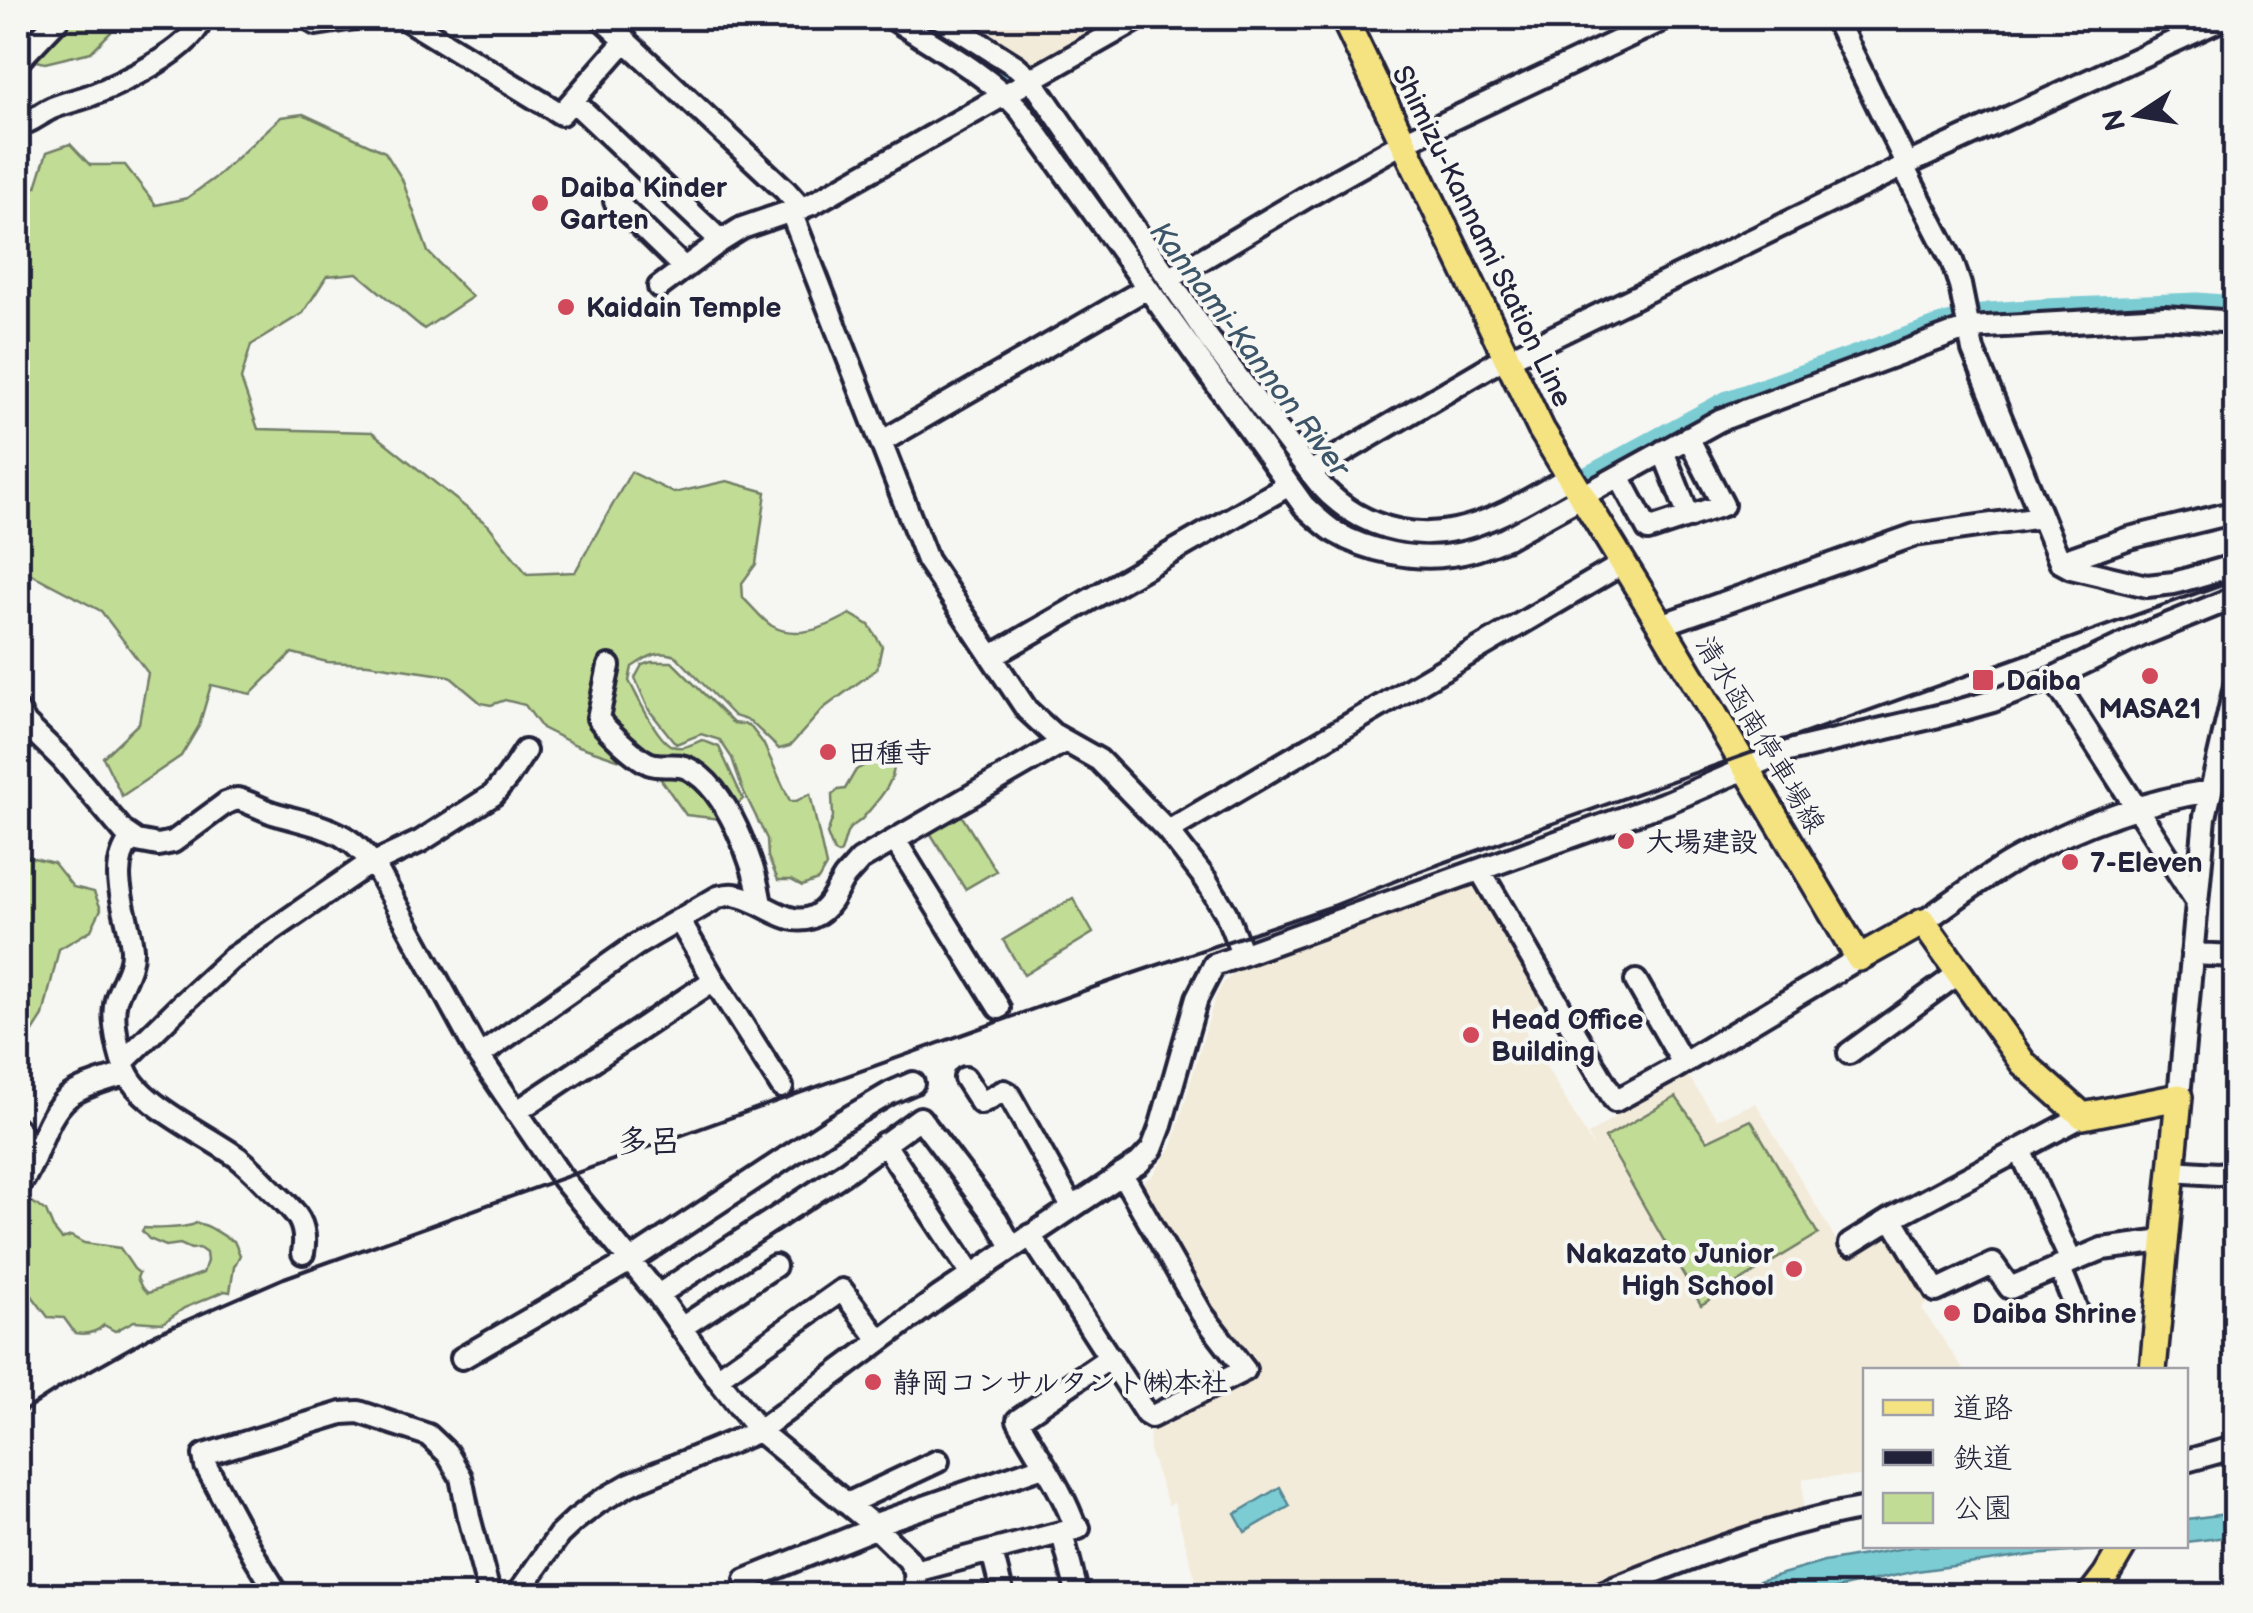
<svg xmlns="http://www.w3.org/2000/svg" width="2253" height="1613" font-family="'Balsamiq Sans','Klee One',sans-serif">
<style>
.built{fill:#f3ebd9}
.green{fill:#c1dc94;stroke:#727f68;stroke-width:2.5}
.water{fill:#7bccd3;stroke:#578896;stroke-width:2.5}
.lines{fill:none;stroke-linecap:round;stroke-linejoin:round}
.river{stroke:#7bccd3;stroke-width:25}
.minor-casing{stroke:#22223b;stroke-width:28}
.major-casing{stroke:#22223b;stroke-width:32}
.minor{stroke:#f6f6f2;stroke-width:20}
.major{stroke:#f5e382;stroke-width:25}
.rail{stroke:#22223b;stroke-width:4}
.poi-dot{fill:#d1495b;stroke:#f6f6f2;stroke-width:4}
.labels{text-anchor:middle;stroke-width:8;stroke-linejoin:round;paint-order:stroke}
.poi-label{font-size:28px;font-weight:bold;fill:#22223b;stroke:#f6f6f2;text-anchor:start}
.street-label{font-size:28px;fill:#22223b;stroke:#f6f6f2}
.water-label{font-size:30px;font-style:italic;fill:#3d5569;stroke:#f6f6f2}
.quarter-label{font-size:32px;font-weight:bold;fill:#22223b;stroke:#f6f6f2}
</style>
<rect width="100%" height="100%" fill="#f6f6f2"/>
<filter id="ink" filterUnits="userSpaceOnUse"><feTurbulence type="fractalNoise" baseFrequency=".01" numOctaves="2"/><feDisplacementMap in="SourceGraphic" scale="20" xChannelSelector="R" yChannelSelector="G"/><feConvolveMatrix kernelMatrix="1 2 1 2 8 2 1 2 1" color-interpolation-filters="sRGB"/></filter>
<g filter="url(#ink)">
<!-- built -->
<path class="built" d="M 951,18 L 1110,18 L 1026,68 Z
M 1481,883 L 1550,997 L 1518,1018 L 1595,1150 L 1588,1135 L 1684,1070 L 1717,1119 L 1756,1103 L 1840,1247 L 1890,1225 L 1936,1291 L 1922,1309 L 1964,1370 L 1866,1370 L 1865,1476 L 1803,1478 L 1803,1508 L 1553,1595 L 1200,1595 L 1174,1503 L 1168,1505 L 1150,1453 L 1149,1422 L 1255,1370 L 1213,1314 L 1140,1184 L 1152,1176 L 1172,1146 L 1215,998 L 1224,982 L 1234,973 L 1253,965 Z"/>
<!-- green -->
<path class="green" d="M 18,18 L 109,18 L 113,27 L 111,32 L 91,52 L 45,63 L 29,59 L 18,63 Z
M 303,114 L 385,152 L 402,179 L 428,252 L 472,297 L 424,329 L 357,273 L 327,276 L 303,313 L 251,345 L 241,379 L 258,429 L 372,432 L 489,526 L 527,574 L 575,572 L 631,472 L 674,493 L 727,481 L 766,492 L 756,564 L 742,583 L 743,598 C 752,606 762,620 772,626 C 797,640 828,627 850,614 L 869,625 L 882,646 L 877,669 L 824,708 L 790,746 L 779,749 L 750,721 L 734,716 L 676,656 C 658,649 647,657 632,667 L 629,681 C 638,697 655,736 670,745 C 680,751 693,744 702,740 L 719,747 L 743,799 L 721,819 L 686,815 L 660,778 L 647,769 L 576,745 L 542,728 L 525,705 L 505,700 L 491,705 L 481,703 L 449,676 L 368,664 L 327,662 L 292,653 L 251,694 L 211,685 L 199,726 L 181,756 L 122,796 L 103,757 L 139,723 L 148,673 L 101,611 L 18,567 L 18,195 L 36,187 L 47,152 L 70,144 L 90,165 L 125,165 L 156,205 L 187,198 L 216,177 L 281,117 Z
M 651,662 L 672,662 L 733,723 L 749,725 L 763,743 L 790,801 L 796,801 L 810,794 L 826,866 L 818,880 L 802,886 L 791,880 L 778,880 L 768,857 L 767,839 L 743,790 L 732,758 L 720,740 L 701,734 L 676,744 L 649,710 L 635,678 L 642,665 Z
M 894,758 C 897,783 876,802 862,819 C 858,823 853,825 849,829 C 845,835 844,845 841,852 L 838,854 L 834,852 L 827,834 L 833,817 L 832,795 L 838,790 L 845,789 L 856,770 L 865,765 Z
M 958,810 L 996,871 L 965,889 L 929,831 Z
M 18,854 L 54,863 L 73,887 L 94,892 L 101,909 L 91,930 L 59,949 L 43,1016 L 25,1044 L 18,1046 Z
M 1073,898 L 1093,933 L 1024,975 L 1003,940 Z
M 1676,1097 L 1707,1141 L 1751,1120 L 1818,1234 L 1701,1305 L 1605,1138 Z
M 18,1139 L 22,1145 L 25,1193 L 29,1200 L 46,1211 L 53,1228 L 62,1239 L 71,1236 L 84,1243 L 120,1248 L 134,1269 L 139,1273 L 137,1278 L 142,1288 L 148,1293 L 203,1273 L 207,1261 L 206,1253 L 199,1248 L 191,1249 L 180,1244 L 166,1246 L 149,1239 L 142,1231 L 144,1228 C 153,1229 179,1228 187,1226 C 201,1224 190,1221 204,1225 C 216,1229 223,1237 234,1241 L 240,1255 L 234,1267 L 230,1292 L 225,1291 L 184,1308 L 163,1323 L 134,1321 L 115,1331 L 104,1325 C 96,1333 87,1335 75,1333 L 64,1318 L 48,1317 L 18,1277 Z"/>
<!-- water -->
<path class="water" d="M 1280,1487 L 1290,1506 L 1245,1532 L 1235,1514 Z
M 2235,1513 L 2235,1536 L 2186,1542 L 2186,1519 Z
M 1916,1546 L 2144,1546 L 2033,1555 L 1917,1571 L 1847,1586 L 1815,1595 L 1717,1596 L 1765,1579 L 1824,1562 Z"/>
<g class="lines">
<!-- river -->
<path class="river" d="M 999,78 L 1025,95 L 1128,236
M 1264,427 L 1309,489 L 1340,519 L 1382,539 L 1413,544 L 1438,542 L 1491,531 L 1728,403 L 1945,326 L 1989,315 L 2045,311 L 2197,305 L 2236,308"/>
<defs>
<path id="minor" d="M 404,18 L 561,114 L 626,40
M 601,18 L 785,190 L 802,209
M 892,18 C 933,45 987,74 1020,110 L 1304,506 C 1314,515 1324,525 1335,532 C 1366,551 1415,561 1451,555 C 1470,553 1487,546 1505,539 L 1720,420 L 1968,328 L 2164,317 L 2236,322
M 940,18 L 1016,66 L 1032,80 L 1169,279
M 1667,18 L 1404,142 L 1308,196 L 1169,279 L 1209,339 L 1310,472 L 1497,362 L 1508,359 L 1914,161 L 2225,18
M 1835,18 L 1907,165
M 316,24 L 355,18
M 18,61 L 59,18
M 573,101 L 721,241
M 18,125 C 31,123 39,114 52,108 C 64,103 77,100 89,96 C 120,84 193,50 202,18
M 1904,168 L 1952,261 L 1960,285 L 1973,350 L 2060,562 L 2071,568 L 2147,586 L 2174,583 L 2236,565
M 615,201 L 684,268
M 791,212 L 927,560 L 1027,710 L 1053,734 L 1099,760 L 1168,831 L 1206,880 L 1226,913 L 1242,954
M 659,287 L 721,241 L 742,228 L 812,204 L 1140,18
M 881,442 L 1147,288
M 1663,451 L 1689,517
M 1310,472 C 1343,518 1398,542 1455,530 C 1495,522 1534,497 1569,477
M 1619,476 L 1648,530 L 1723,505 L 1688,437
M 2060,562 L 2129,538 L 2236,512
M 1661,625 L 1915,535 L 2041,517
M 992,656 L 1289,485
M 609,666 L 598,718 C 605,729 639,761 651,764 C 663,768 677,762 689,769 C 727,788 755,865 761,904
M 2053,678 L 2197,902
M 18,711 L 26,724 L 62,759 L 124,832 L 137,841 L 158,845 L 173,842 L 226,803 L 237,799 C 250,802 261,809 273,813 C 322,828 348,826 379,873 L 479,1056 L 562,1178 L 658,1295 L 717,1378 L 759,1431 L 873,1525 L 908,1559 L 915,1571 L 916,1596
M 1168,831 L 1624,563
M 131,839 C 105,871 129,913 132,949 C 133,968 121,983 116,1000 C 111,1018 119,1058 128,1075 C 144,1106 208,1136 237,1157 C 250,1167 260,1178 271,1189 C 292,1209 309,1220 303,1253
M 895,840 L 999,1008
M 1480,870 L 1615,1101 L 1672,1070 L 1859,958
M 679,920 L 714,980 L 782,1087
M 1923,922 C 1955,900 1986,875 2020,857 C 2079,825 2144,801 2210,791
M 2192,954 L 2236,956
M 1636,981 L 1683,1063
M 1849,1053 L 1959,973
M 479,1056 L 636,945 L 718,897 C 721,896 732,894 734,895 C 765,899 793,936 822,911 C 833,902 836,890 844,878 C 849,872 855,866 860,860 L 1065,741
M 123,1062 L 182,1004 L 231,959 L 361,869 L 421,841 L 493,795 L 508,777 L 525,751
M 965,1078 L 981,1103 L 1004,1091 L 1008,1093 L 1072,1207
M 2179,1097 L 2205,817 L 2236,682
M 516,1112 L 714,980
M 18,1129 L 23,1137 L 32,1160
M 884,1143 L 972,1275
M 2020,1150 L 2071,1261
M 2171,1171 L 2218,1174 L 2236,1172
M 18,1187 C 39,1161 42,1119 68,1097 C 84,1085 108,1080 127,1073
M 1892,1218 L 1936,1291 L 1993,1264 L 2010,1288 L 2102,1249 L 2164,1241
M 1030,1235 L 1146,1414 L 1151,1417 L 1245,1370 L 1202,1314 L 1122,1174
M 1850,1244 L 1892,1218 L 2083,1116
M 2059,1266 L 2076,1308
M 658,1295 L 843,1174 L 920,1118 L 997,1220 L 1012,1247
M 681,1328 L 775,1266
M 462,1358 L 630,1261 L 834,1126 L 890,1093 L 913,1083
M 717,1378 L 842,1290 L 880,1341
M 2186,1461 L 2236,1447
M 847,1504 L 938,1461
M 873,1525 L 1043,1466
M 1076,1529 C 1063,1490 1038,1456 1018,1420 L 1110,1357
M 1062,1533 L 1078,1596
M 992,1552 L 1003,1596
M 915,1571 L 1079,1528
M 746,1580 L 875,1528
M 279,1596 L 255,1557 L 206,1466 L 204,1455 L 342,1413 L 359,1412 L 428,1435 L 447,1453 L 461,1477 L 469,1517 L 490,1596
M 516,1596 L 559,1535 L 575,1520 L 599,1502 L 630,1484 L 759,1431 L 939,1297 L 1139,1163 L 1152,1149 L 1160,1128 L 1197,998 L 1214,965 L 1668,802 L 1784,752 L 1947,714 L 1993,701 L 2053,678 L 2142,635 L 2236,597
M 1594,1596 C 1682,1561 1771,1524 1866,1508"/>
<path id="major" d="M 1344,18 L 1541,429 L 1661,625 L 1859,958 L 1923,922 L 2023,1063 L 2083,1116 L 2179,1097 L 2153,1370
M 2090,1596 L 2106,1575 L 2123,1546"/>
</defs>
<!-- minor casing -->
<use href="#minor" class="minor-casing"/>
<!-- major casing -->
<use href="#major" class="major-casing"/>
<!-- minor -->
<use href="#minor" class="minor"/>
<!-- major -->
<use href="#major" class="major"/>
<!-- rail -->
<path class="rail" d="M 18,1415 L 61,1387 L 155,1334 L 284,1278 L 1128,975 L 1333,906 L 1418,872 L 2236,579"/>
</g>
</g>
<!-- markers -->
<g class="poi-dot">
<circle cx="540" cy="203" r="10"/>
<circle cx="566" cy="307" r="10"/>
<circle cx="2150" cy="676" r="10"/>
<rect x="1971" y="668" width="24" height="24" rx="5"/>
<circle cx="828" cy="752" r="10"/>
<circle cx="1626" cy="841" r="10"/>
<circle cx="2070" cy="862" r="10"/>
<circle cx="1471" cy="1035" r="10"/>
<circle cx="1794" cy="1269" r="10"/>
<circle cx="1952" cy="1313" r="10"/>
<circle cx="873" cy="1382" r="10"/>
</g>
<g class="labels">
<!-- poi labels -->
<g class="poi-label">
<text x="560" y="197">Daiba Kinder<tspan x="560" dy="32">Garten</tspan></text>
<text x="586" y="317">Kaidain Temple</text>
<text x="2006" y="690">Daiba</text>
<text x="2150" y="718" text-anchor="middle">MASA21</text>
<text x="848" y="762">田種寺</text>
<text x="1646" y="851">大場建設</text>
<text x="2090" y="872">7-Eleven</text>
<text x="1491" y="1029">Head Office<tspan x="1491" dy="32">Building</tspan></text>
<text x="1774" y="1263" text-anchor="end">Nakazato Junior<tspan x="1774" dy="32">High School</tspan></text>
<text x="1972" y="1323">Daiba Shrine</text>
<text x="893" y="1392">静岡コンサルタント㈱本社</text>
</g>
<!-- street labels -->
<g class="street-label">
<text transform="translate(1483 236) rotate(64)" y="10">Shimizu-Kannami Station Line</text>
<text transform="translate(1761 734) rotate(59)" y="10">清水函南停車場線</text>
</g>
<!-- water labels -->
<g class="water-label">
<text transform="translate(1250 349) rotate(53)" y="10">Kannami-Kannon River</text>
</g>
<!-- quarter labels -->
<g class="quarter-label">
<text x="649" y="1152">多呂</text>
</g>
</g>
<!-- margin -->
<rect width="2253" height="1613" fill="none" stroke="#f6f6f2" stroke-width="60"/>
<rect x="30" y="30" width="2193" height="1553" fill="none" stroke="#22223b" stroke-width="4" filter="url(#ink)"/>
<!-- legend -->
<rect x="1863" y="1368" width="325" height="180" fill="#f6f6f2" stroke="#a1a1a9" stroke-width="2.5"/>
<rect x="1883" y="1400" width="50" height="15" fill="#f5e382" stroke="#a1a1a9" stroke-width="2.5"/>
<text x="1953" y="1418" font-size="30" fill="#22223b">道路</text>
<rect x="1883" y="1450" width="50" height="15" fill="#22223b" stroke="#a1a1a9" stroke-width="2.5"/>
<text x="1953" y="1468" font-size="30" fill="#22223b">鉄道</text>
<rect x="1883" y="1493" width="50" height="30" fill="#c1dc94" stroke="#a1a1a9" stroke-width="2.5"/>
<text x="1953" y="1518" font-size="30" fill="#22223b">公園</text>
<!-- north arrow -->
<g transform="translate(2138 115) rotate(258)" stroke="#f6f6f2" stroke-width="8" paint-order="stroke">
<path d="M0-8L18 38L0 25L-18 38Z" fill="#22223b"/>
<text y="-15" font-size="28" font-weight="bold" text-anchor="middle" fill="#22223b">N</text>
</g>
</svg>
